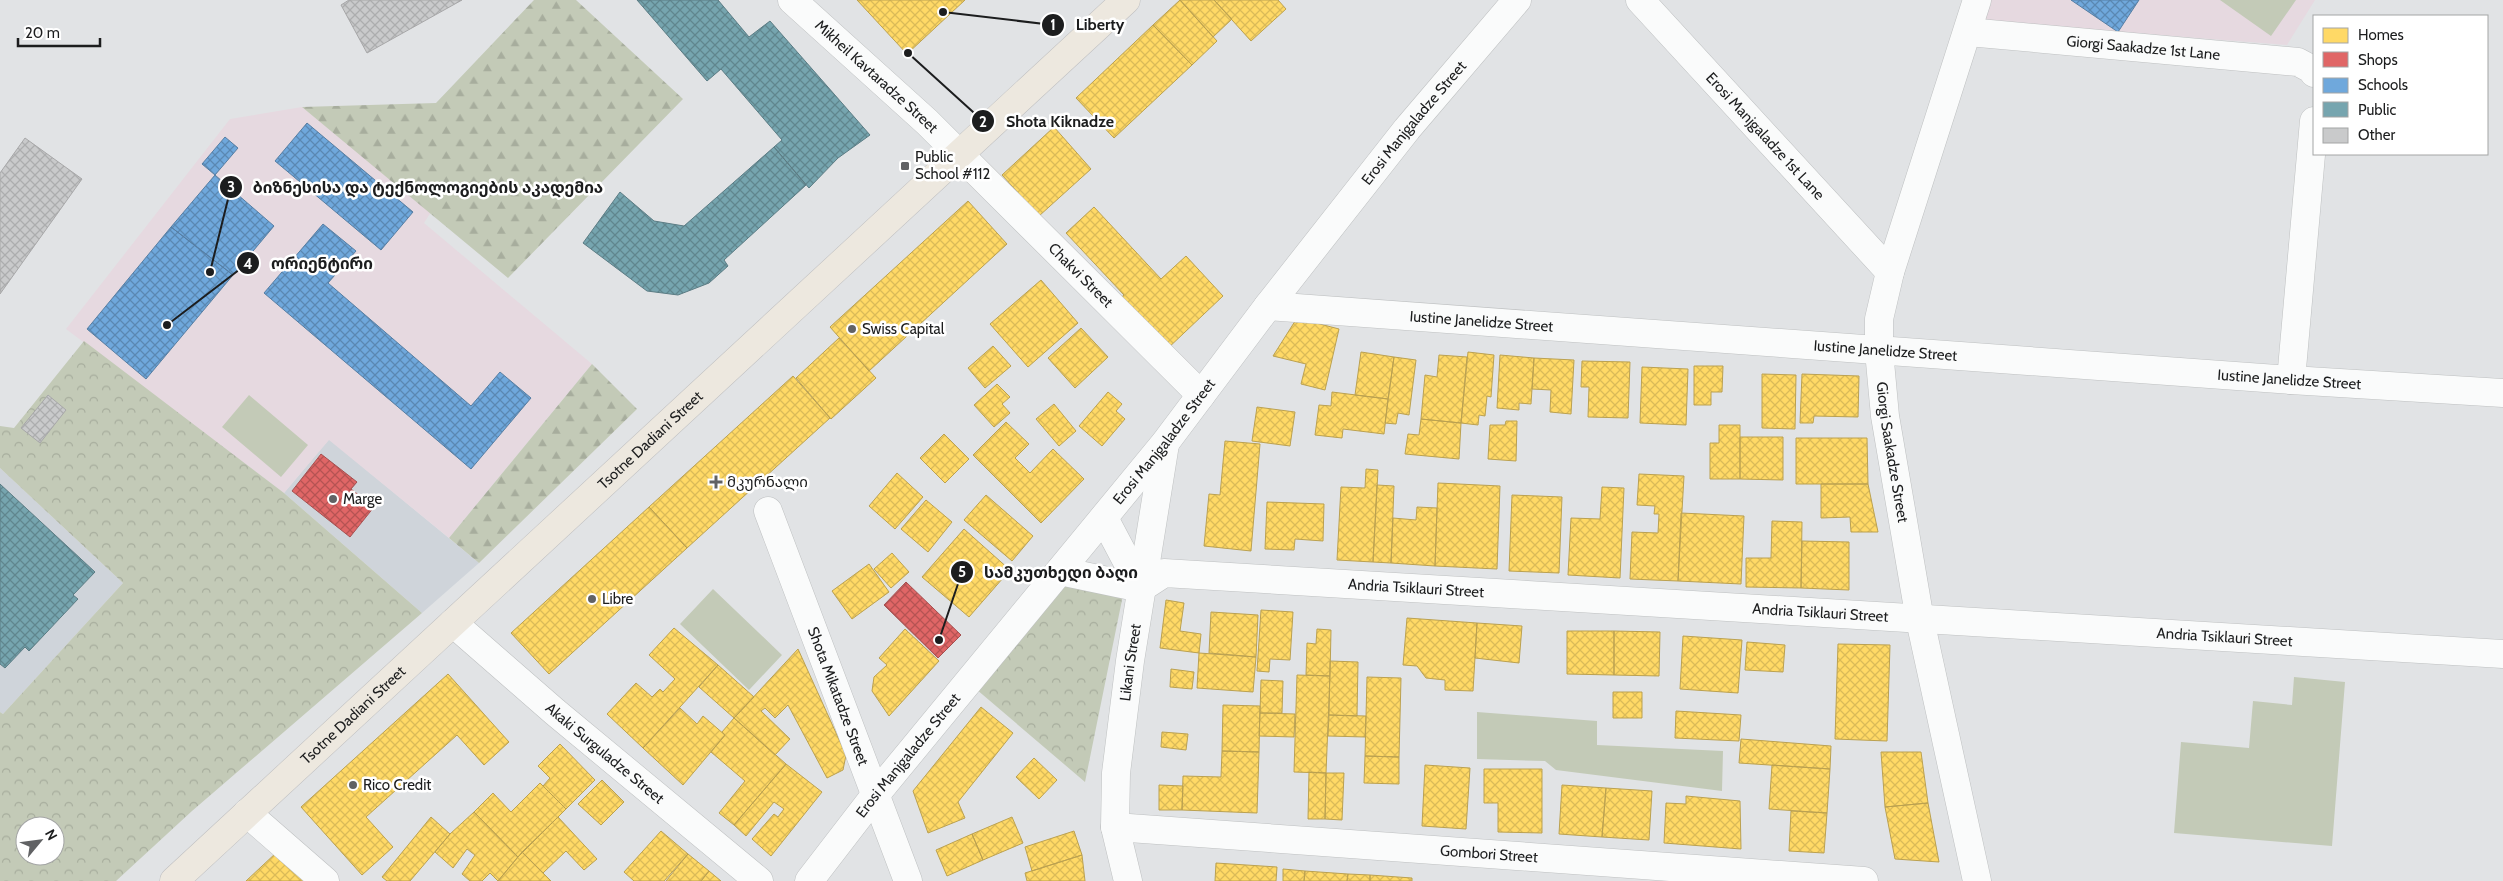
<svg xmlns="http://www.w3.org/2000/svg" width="2503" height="881" font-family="Cabin,'Noto Sans Georgian',sans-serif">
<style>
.built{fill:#cfd4da}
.education{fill:#e6d9e0}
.forest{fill:url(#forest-firs)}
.park{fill:url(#park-crowns);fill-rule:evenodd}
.garden{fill:#c3cab7}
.homes{fill:url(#homes-cross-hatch);stroke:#bba150}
.shops{fill:url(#shops-cross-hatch);stroke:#a55050}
.schools{fill:url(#schools-cross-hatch);stroke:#567ea3}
.public{fill:url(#public-cross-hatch);stroke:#5b7c84}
.building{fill:url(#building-cross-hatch);stroke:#a7a7a8}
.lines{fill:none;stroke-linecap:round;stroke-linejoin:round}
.minor-casing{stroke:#bec0c1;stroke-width:29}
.major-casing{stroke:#bfbfc0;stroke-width:29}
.minor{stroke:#fafbfb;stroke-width:28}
.major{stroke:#ede8df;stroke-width:28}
.poi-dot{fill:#616264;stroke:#fff;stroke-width:2}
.labels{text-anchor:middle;stroke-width:5;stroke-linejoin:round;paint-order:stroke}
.street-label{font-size:15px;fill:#1c1d1e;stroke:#fff}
.poi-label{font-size:15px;fill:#1c1d1e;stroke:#fff;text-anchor:start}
.leader{fill:none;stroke:#1c1d1e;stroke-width:2}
.callout-dot{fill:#1c1d1e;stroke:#fff;stroke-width:2}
.mark-label{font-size:15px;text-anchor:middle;font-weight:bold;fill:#fff}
.callout-label{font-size:16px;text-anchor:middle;font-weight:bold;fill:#1c1d1e;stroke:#fff;stroke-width:5;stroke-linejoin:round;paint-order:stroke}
</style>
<defs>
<pattern id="forest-firs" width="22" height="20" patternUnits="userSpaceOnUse" patternTransform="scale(1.25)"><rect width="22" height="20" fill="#c3cab7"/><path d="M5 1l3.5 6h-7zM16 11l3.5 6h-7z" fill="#a7ad9d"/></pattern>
<pattern id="park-crowns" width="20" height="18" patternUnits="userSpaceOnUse" patternTransform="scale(1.25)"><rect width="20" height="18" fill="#c3cab7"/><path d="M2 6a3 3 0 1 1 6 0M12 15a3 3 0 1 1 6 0" fill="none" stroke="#a7ad9d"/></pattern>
<pattern id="homes-cross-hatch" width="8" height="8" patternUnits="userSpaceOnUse" patternTransform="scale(1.25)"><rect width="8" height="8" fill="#ffd966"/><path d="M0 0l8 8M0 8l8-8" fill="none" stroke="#daba58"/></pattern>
<pattern id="shops-cross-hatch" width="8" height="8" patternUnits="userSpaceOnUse" patternTransform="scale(1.25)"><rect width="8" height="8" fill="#e06666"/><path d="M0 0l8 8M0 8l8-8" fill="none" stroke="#b55353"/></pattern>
<pattern id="schools-cross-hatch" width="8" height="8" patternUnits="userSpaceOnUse" patternTransform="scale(1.25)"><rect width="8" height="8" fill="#6fa8dc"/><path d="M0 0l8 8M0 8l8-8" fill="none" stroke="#5a88b2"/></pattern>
<pattern id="public-cross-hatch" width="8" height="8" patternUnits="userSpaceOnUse" patternTransform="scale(1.25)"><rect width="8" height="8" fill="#76a5af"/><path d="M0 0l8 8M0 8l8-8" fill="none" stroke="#60868e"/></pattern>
<pattern id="building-cross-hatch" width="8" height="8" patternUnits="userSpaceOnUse" patternTransform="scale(1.25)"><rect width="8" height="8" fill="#c9cacb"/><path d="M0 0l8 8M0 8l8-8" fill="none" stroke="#acadae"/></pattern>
</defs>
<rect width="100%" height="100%" fill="#e1e3e5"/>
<!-- built -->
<path class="built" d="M 329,439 L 479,563 L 422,613 L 284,493 Z
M 0,468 L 123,583 L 3,714 L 0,712 Z"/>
<!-- education -->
<path class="education" d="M 1985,0 L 2315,0 L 2287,45 L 1981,21 Z
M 302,107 L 431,212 L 424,223 L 592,364 L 449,538 L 329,440 L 284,493 L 66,329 L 230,119 Z"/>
<!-- forest -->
<path class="forest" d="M 534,0 L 576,0 L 683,99 L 508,278 L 302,107 L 436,103 Z
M 592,364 L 637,409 L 479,563 L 449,538 Z"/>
<!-- park -->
<path class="park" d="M 84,341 L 284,493 L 422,613 L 192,811 L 116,881 L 0,881 L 0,712 L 3,714 L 123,583 L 0,468 L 0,426 L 14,428 ZM 25,826 L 55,826 L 55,856 L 25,856 Z
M 1062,583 L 1123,595 L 1085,782 L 976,689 Z"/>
<!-- garden -->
<path class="garden" d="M 2220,0 L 2296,0 L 2271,36 Z
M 249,395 L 308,445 L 281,477 L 222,427 Z
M 713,589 L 782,655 L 749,690 L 680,624 Z
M 2294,677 L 2345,682 L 2332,846 L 2174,833 L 2181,742 L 2249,748 L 2253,701 L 2292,705 Z
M 1477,712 L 1597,721 L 1597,745 L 1723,751 L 1722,791 L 1556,770 L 1545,761 L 1477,759 Z"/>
<!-- homes -->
<path class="homes" d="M 857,0 L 965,0 L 907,54 Z
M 1180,0 L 1214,0 L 1232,19 L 1213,37 Z
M 1180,0 L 1217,41 L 1192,65 L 1153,25 Z
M 1214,0 L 1278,0 L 1286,9 L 1251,41 Z
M 1153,25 L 1192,65 L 1114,138 L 1076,98 Z
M 1054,127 L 1091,169 L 1039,216 L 1002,175 Z
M 968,201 L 1007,244 L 869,371 L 830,327 Z
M 1094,207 L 1161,279 L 1186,256 L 1223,296 L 1165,351 L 1118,300 L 1124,295 L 1066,233 Z
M 1041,280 L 1078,323 L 1028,367 L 990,324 Z
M 1297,318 L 1339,329 L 1325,390 L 1301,384 L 1306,364 L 1273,356 Z
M 1081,328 L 1108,357 L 1075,388 L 1048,358 Z
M 839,338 L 876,378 L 831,419 L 796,378 Z
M 993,346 L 1011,366 L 985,388 L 968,368 Z
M 1361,352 L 1394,357 L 1388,399 L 1355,395 Z
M 1468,352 L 1494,355 L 1491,397 L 1487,396 L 1485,416 L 1479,415 L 1478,425 L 1461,423 Z
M 1439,355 L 1467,357 L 1461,423 L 1421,419 L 1425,375 L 1437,377 Z
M 1500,355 L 1534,358 L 1531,404 L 1519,403 L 1519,410 L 1497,408 Z
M 1394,357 L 1416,360 L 1409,415 L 1398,413 L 1396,424 L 1385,423 Z
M 1534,358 L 1574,360 L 1571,414 L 1550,412 L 1551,390 L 1532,389 Z
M 1582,361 L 1630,362 L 1628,418 L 1588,417 L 1589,387 L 1581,387 Z
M 1694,366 L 1723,366 L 1722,392 L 1711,392 L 1711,405 L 1694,405 Z
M 1642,367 L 1688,369 L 1686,425 L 1640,423 Z
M 1762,374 L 1796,375 L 1795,429 L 1762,428 Z
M 1802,374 L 1859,376 L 1858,417 L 1814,416 L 1813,423 L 1800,423 Z
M 793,376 L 830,418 L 687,548 L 649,507 Z
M 997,384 L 1010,397 L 1002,404 L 1010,413 L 994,427 L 974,405 Z
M 1108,392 L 1122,404 L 1116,411 L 1125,419 L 1102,446 L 1079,426 Z
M 1332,392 L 1388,399 L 1384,434 L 1343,429 L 1342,438 L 1315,435 L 1319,405 L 1331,406 Z
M 1054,404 L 1076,431 L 1059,446 L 1036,419 Z
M 1257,407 L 1295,412 L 1290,446 L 1252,441 Z
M 1421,419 L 1461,423 L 1459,459 L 1405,454 L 1408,434 L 1419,435 Z
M 1506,421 L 1517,421 L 1516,461 L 1488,459 L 1490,425 L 1505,425 Z
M 1006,422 L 1029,444 L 1015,458 L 1030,473 L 1053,449 L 1084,479 L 1041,523 L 973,455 Z
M 1719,425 L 1740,425 L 1740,479 L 1710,479 L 1710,443 L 1719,443 Z
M 944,434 L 969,459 L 945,483 L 920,458 Z
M 1740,437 L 1783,437 L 1783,480 L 1740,479 Z
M 1796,438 L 1867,438 L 1868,484 L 1796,484 Z
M 1225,441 L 1260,444 L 1251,551 L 1204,546 L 1209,494 L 1220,495 Z
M 1366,469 L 1378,470 L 1373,562 L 1337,560 L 1341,487 L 1365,488 Z
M 897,473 L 923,497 L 895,529 L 869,506 Z
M 1639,474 L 1684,476 L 1678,581 L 1630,579 L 1632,532 L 1658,533 L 1659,514 L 1654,514 L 1655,506 L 1637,505 Z
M 1438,483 L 1500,486 L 1497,569 L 1435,566 Z
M 1821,484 L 1868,484 L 1878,532 L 1851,532 L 1850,517 L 1821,518 Z
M 1377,485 L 1394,486 L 1391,563 L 1373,562 Z
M 1602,487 L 1624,488 L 1620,578 L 1568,575 L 1571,518 L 1600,519 Z
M 986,495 L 1033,536 L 1012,561 L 964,520 Z
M 1512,495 L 1562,497 L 1559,573 L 1509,571 Z
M 926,500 L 952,522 L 928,552 L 901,529 Z
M 1267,502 L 1324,504 L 1323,541 L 1295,539 L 1294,550 L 1265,549 Z
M 649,507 L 687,548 L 549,674 L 511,633 Z
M 1417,507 L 1437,508 L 1435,566 L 1391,563 L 1393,518 L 1416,520 Z
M 1681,513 L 1744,516 L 1741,584 L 1678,581 Z
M 1772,521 L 1802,522 L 1801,588 L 1746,587 L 1746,558 L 1771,558 Z
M 964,529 L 1010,570 L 969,617 L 922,577 Z
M 1802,541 L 1849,542 L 1849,590 L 1801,588 Z
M 892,553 L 909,572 L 891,588 L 874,569 Z
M 869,564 L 889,592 L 852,619 L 832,591 Z
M 1166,600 L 1184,603 L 1180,631 L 1201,634 L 1199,653 L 1160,648 Z
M 1261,610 L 1293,612 L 1290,660 L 1270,659 L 1269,672 L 1257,671 Z
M 1211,612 L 1258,615 L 1256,657 L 1209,653 Z
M 1407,618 L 1477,623 L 1473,691 L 1445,690 L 1445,680 L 1426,678 L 1417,666 L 1403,665 Z
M 1477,623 L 1522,626 L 1519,663 L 1475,658 Z
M 674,628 L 718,665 L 643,748 L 607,714 L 636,683 L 652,697 L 660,689 L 663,692 L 675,679 L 649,655 Z
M 905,629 L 939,661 L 889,716 L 872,691 L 874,677 L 887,665 L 879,658 Z
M 1317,629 L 1331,630 L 1330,676 L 1306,675 L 1307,643 L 1316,644 Z
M 1567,631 L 1614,631 L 1614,675 L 1567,674 Z
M 1614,631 L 1660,632 L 1659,676 L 1614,675 Z
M 1683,636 L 1742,640 L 1738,693 L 1680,689 Z
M 1747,642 L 1785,645 L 1783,672 L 1745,670 Z
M 1838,644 L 1890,645 L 1887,741 L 1835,739 Z
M 798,649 L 846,755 L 843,770 L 827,778 L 788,705 L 775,718 L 765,708 L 761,711 L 790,739 L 775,755 L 734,718 Z
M 1199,653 L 1256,657 L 1253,692 L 1197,688 Z
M 1330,661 L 1358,662 L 1357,716 L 1329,715 Z
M 718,665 L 754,697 L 734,718 L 699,687 Z
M 1171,669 L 1194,672 L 1192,689 L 1170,687 Z
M 448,674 L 509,742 L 484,765 L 457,735 L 366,817 L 393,847 L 362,875 L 301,807 Z
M 1297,675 L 1330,676 L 1326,773 L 1294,772 Z
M 1367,677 L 1401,678 L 1399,757 L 1365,756 Z
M 1261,680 L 1283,681 L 1282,713 L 1260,713 Z
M 1613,692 L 1642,692 L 1642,718 L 1613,718 Z
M 1223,705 L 1260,706 L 1259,752 L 1222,751 Z
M 981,707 L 1013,733 L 958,802 L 965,818 L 928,833 L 913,791 Z
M 680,708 L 697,724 L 703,716 L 725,735 L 683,785 L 643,748 Z
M 1676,711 L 1741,715 L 1739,741 L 1675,738 Z
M 1260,713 L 1295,714 L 1294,737 L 1259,736 Z
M 1329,715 L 1366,716 L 1365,737 L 1328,736 Z
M 734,718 L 786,764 L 734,825 L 719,813 L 745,781 L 711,752 L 725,735 L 722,732 Z
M 1162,732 L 1188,734 L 1186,750 L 1161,747 Z
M 1741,739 L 1831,746 L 1830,769 L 1739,763 Z
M 560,744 L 595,780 L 566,809 L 543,786 L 550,778 L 538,766 Z
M 1222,751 L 1259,752 L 1257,813 L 1182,810 L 1183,776 L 1221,777 Z
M 1881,752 L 1921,752 L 1928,803 L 1885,807 Z
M 1365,756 L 1399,757 L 1399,784 L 1364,783 Z
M 1034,758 L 1057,780 L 1039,799 L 1016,777 Z
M 786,764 L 822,792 L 771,856 L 752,839 L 774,814 L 778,817 L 784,809 L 774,802 L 746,836 L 734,825 Z
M 1425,765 L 1470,768 L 1466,829 L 1422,826 Z
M 1772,765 L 1830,769 L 1827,813 L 1769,809 Z
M 1484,769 L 1542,769 L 1542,833 L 1498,832 L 1498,803 L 1484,803 Z
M 1309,772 L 1326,773 L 1325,819 L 1308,819 Z
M 1326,773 L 1344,773 L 1342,820 L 1325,819 Z
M 602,780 L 624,802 L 601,825 L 578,804 Z
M 540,783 L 566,809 L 518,857 L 474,812 L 493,793 L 511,812 Z
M 1159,785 L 1183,786 L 1182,810 L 1159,810 Z
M 1562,785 L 1606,788 L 1602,837 L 1559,834 Z
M 1606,788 L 1652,791 L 1649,840 L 1602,837 Z
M 1686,796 L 1740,801 L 1741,849 L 1664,843 L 1666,803 L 1686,804 Z
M 1928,803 L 1939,862 L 1895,859 L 1885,807 Z
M 1791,811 L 1827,813 L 1824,853 L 1789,851 Z
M 474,812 L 518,857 L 498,881 L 490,873 L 482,881 L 470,881 L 462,874 L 475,855 L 467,849 L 453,868 L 435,852 L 450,834 Z
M 431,817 L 450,834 L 410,881 L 387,881 L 382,877 Z
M 558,817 L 597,859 L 584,870 L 566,851 L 543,873 L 522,852 Z
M 1012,817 L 1023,843 L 983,860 L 972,834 Z
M 661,831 L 688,854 L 664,881 L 634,881 L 624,872 Z
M 1074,831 L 1082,855 L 1032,871 L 1025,847 Z
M 972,834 L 983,860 L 947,876 L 936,850 Z
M 277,852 L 305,881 L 246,881 Z
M 522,852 L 551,881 L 498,881 Z
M 688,854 L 709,871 L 701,881 L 666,881 Z
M 1082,855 L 1085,881 L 1027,881 L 1025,873 Z
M 1216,863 L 1277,867 L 1276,881 L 1215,881 Z
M 1283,869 L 1305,871 L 1304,881 L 1283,881 Z
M 709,871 L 721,881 L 701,881 Z
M 1305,871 L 1348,874 L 1347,881 L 1304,881 Z
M 1348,874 L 1370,875 L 1370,881 L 1347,881 Z
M 1370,875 L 1412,878 L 1412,881 L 1370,881 Z"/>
<!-- shops -->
<path class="shops" d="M 321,454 L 357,482 L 351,489 L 374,507 L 350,537 L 292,491 Z
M 906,582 L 961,635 L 938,658 L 884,605 Z"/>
<!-- schools -->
<path class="schools" d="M 2071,0 L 2139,0 L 2118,32 Z
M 307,123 L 413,212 L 381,250 L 275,161 Z
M 225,137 L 238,148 L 215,175 L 202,164 Z
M 215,175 L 274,226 L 233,275 L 171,227 Z
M 323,224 L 356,251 L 328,283 L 471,406 L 500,372 L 531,398 L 471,469 L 264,293 Z
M 171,227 L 233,275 L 146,379 L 87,329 Z"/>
<!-- public -->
<path class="public" d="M 637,0 L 718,0 L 749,37 L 770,21 L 870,135 L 838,158 L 809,188 L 774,147 L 782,140 L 721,69 L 707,81 Z
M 774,147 L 806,185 L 724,260 L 728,266 L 709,283 L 678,295 L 647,291 L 583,243 L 620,192 L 654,221 L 684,226 Z
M 0,484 L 95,572 L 73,595 L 78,599 L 29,651 L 25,647 L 5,668 L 0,664 Z"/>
<!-- building -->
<path class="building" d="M 349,0 L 462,0 L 367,53 L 341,5 Z
M 25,138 L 82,179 L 0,294 L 0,173 Z
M 48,395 L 66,410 L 40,443 L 21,428 Z"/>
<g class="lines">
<defs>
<g id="minor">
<path id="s1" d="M 792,0 L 927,122 L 1201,395"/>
<path id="s2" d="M 1640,0 L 1890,272"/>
<path id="s3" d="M 1977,0 L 1890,272 L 1879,319 L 1879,351 L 1885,416 L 1920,620 L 1977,881"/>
<path id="s4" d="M 1968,32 L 2298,62 L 2313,70 L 2314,73"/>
<path id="s5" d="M 1268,306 L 2291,380 L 2503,393"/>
<path d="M 2291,380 L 2314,121"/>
<path id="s6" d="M 768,511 L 908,881"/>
<path d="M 1104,518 L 1141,588"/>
<path d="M 1060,571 L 1141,588"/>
<path id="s7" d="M 1141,588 L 1164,573 L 2503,654"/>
<path id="s8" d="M 453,623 L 555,712 L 759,881"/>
<path d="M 247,813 L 325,881"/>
<path id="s9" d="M 1115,827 L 1864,881"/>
<path id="s10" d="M 809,881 L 876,794 L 1165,443 L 1268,306 L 1407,129 L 1517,0"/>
<path id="s11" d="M 1128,881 L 1115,827 L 1116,773 L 1130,661 L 1165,444"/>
</g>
<g id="major">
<path id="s12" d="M 174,881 L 1126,0"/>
</g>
</defs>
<!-- minor casing -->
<use href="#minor" class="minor-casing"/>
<!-- major casing -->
<use href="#major" class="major-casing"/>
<!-- minor -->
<use href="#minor" class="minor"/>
<!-- major -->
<use href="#major" class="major"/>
</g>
<!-- markers -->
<g class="poi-dot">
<rect x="900" y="161" width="10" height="10" rx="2.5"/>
<circle cx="852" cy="329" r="5"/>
<path d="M713.5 474.5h5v5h5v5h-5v5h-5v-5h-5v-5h5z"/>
<circle cx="333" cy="499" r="5"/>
<circle cx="592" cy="599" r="5"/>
<circle cx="353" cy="785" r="5"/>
</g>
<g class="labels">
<!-- street labels -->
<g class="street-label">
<text dy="5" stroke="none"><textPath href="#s4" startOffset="176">Giorgi Saakadze 1st Lane</textPath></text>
<text dy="5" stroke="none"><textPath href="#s1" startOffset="114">Mikheil Kavtaradze Street</textPath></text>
<text dy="5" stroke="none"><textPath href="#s10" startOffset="970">Erosi Manjgaladze Street</textPath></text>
<text dy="5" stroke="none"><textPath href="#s2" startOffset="185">Erosi Manjgaladze 1st Lane</textPath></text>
<text dy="5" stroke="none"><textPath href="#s1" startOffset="399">Chakvi Street</textPath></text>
<text dy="5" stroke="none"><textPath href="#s5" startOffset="214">Iustine Janelidze Street</textPath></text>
<text dy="5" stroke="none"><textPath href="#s5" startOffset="619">Iustine Janelidze Street</textPath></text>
<text dy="5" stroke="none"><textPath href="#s5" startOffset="1024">Iustine Janelidze Street</textPath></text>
<text dy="5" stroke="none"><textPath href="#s12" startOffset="649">Tsotne Dadiani Street</textPath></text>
<text dy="5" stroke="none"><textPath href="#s10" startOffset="565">Erosi Manjgaladze Street</textPath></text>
<text dy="5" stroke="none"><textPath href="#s3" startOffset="468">Giorgi Saakadze Street</textPath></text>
<text dy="5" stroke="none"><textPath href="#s7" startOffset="280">Andria Tsiklauri Street</textPath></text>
<text dy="5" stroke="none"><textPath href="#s7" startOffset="685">Andria Tsiklauri Street</textPath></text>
<text dy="5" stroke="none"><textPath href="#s7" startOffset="1090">Andria Tsiklauri Street</textPath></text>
<text dy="5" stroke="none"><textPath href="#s11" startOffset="221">Likani Street</textPath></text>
<text dy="5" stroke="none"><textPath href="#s6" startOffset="198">Shota Mikatadze Street</textPath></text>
<text dy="5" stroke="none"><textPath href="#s12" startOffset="244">Tsotne Dadiani Street</textPath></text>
<text dy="5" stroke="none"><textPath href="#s8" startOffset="200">Akaki Surguladze Street</textPath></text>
<text dy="5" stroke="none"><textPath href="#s10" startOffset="160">Erosi Manjgaladze Street</textPath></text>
<text dy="5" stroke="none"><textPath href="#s9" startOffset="375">Gombori Street</textPath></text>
</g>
<!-- poi labels -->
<g class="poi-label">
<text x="915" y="162">Public<tspan x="915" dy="17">School #112</tspan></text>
<text x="862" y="334">Swiss Capital</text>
<text x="727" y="487">მკურნალი</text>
<text x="343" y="504">Marge</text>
<text x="602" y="604">Libre</text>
<text x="363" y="790">Rico Credit</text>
</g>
</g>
<!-- callouts -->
<path class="leader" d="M943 12L1053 25M908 53L983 121M210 272L231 187M167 325L248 263M939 640L962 572"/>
<g class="callout-dot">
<circle cx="943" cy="12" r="5"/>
<circle cx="908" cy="53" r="5"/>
<circle cx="210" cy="272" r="5"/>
<circle cx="167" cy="325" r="5"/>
<circle cx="939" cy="640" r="5"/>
<circle cx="1053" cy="25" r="12"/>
<circle cx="983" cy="121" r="12"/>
<circle cx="231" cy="187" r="12"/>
<circle cx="248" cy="263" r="12"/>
<circle cx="962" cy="572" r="12"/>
</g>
<g class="mark-label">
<text x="1053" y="30">1</text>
<text x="983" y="127">2</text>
<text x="231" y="192">3</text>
<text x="248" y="269">4</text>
<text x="962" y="577">5</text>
</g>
<g class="callout-label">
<text x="1100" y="30">Liberty</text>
<text x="1060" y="127">Shota Kiknadze</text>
<text x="428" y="193">ბიზნესისა და ტექნოლოგიების აკადემია</text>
<text x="322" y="269">ორიენტირი</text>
<text x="1061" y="578">სამკუთხედი ბაღი</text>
</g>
<!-- legend -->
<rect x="2313" y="15" width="175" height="140" fill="#ffffff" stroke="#a4a5a5"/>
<rect x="2323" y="28" width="25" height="15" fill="#ffd966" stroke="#a4a5a5"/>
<text x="2358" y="40" font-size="15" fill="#1c1d1e">Homes</text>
<rect x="2323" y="52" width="25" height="15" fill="#e06666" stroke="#a4a5a5"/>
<text x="2358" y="65" font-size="15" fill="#1c1d1e">Shops</text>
<rect x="2323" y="78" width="25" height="15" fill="#6fa8dc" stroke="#a4a5a5"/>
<text x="2358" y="90" font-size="15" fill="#1c1d1e">Schools</text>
<rect x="2323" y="102" width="25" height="15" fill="#76a5af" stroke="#a4a5a5"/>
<text x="2358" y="115" font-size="15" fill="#1c1d1e">Public</text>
<rect x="2323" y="128" width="25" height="15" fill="#c9cacb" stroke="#a4a5a5"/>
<text x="2358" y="140" font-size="15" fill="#1c1d1e">Other</text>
<!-- north arrow -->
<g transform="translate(40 841) rotate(61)"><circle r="24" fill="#ffffff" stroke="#a4a5a5"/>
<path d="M0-4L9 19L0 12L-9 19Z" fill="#616264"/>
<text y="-8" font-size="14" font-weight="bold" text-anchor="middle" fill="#1c1d1e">N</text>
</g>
<!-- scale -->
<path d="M18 38v8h82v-8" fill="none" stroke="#1c1d1e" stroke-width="2.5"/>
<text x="25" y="38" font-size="15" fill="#1c1d1e" stroke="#ffffff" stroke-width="4" paint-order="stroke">20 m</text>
</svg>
